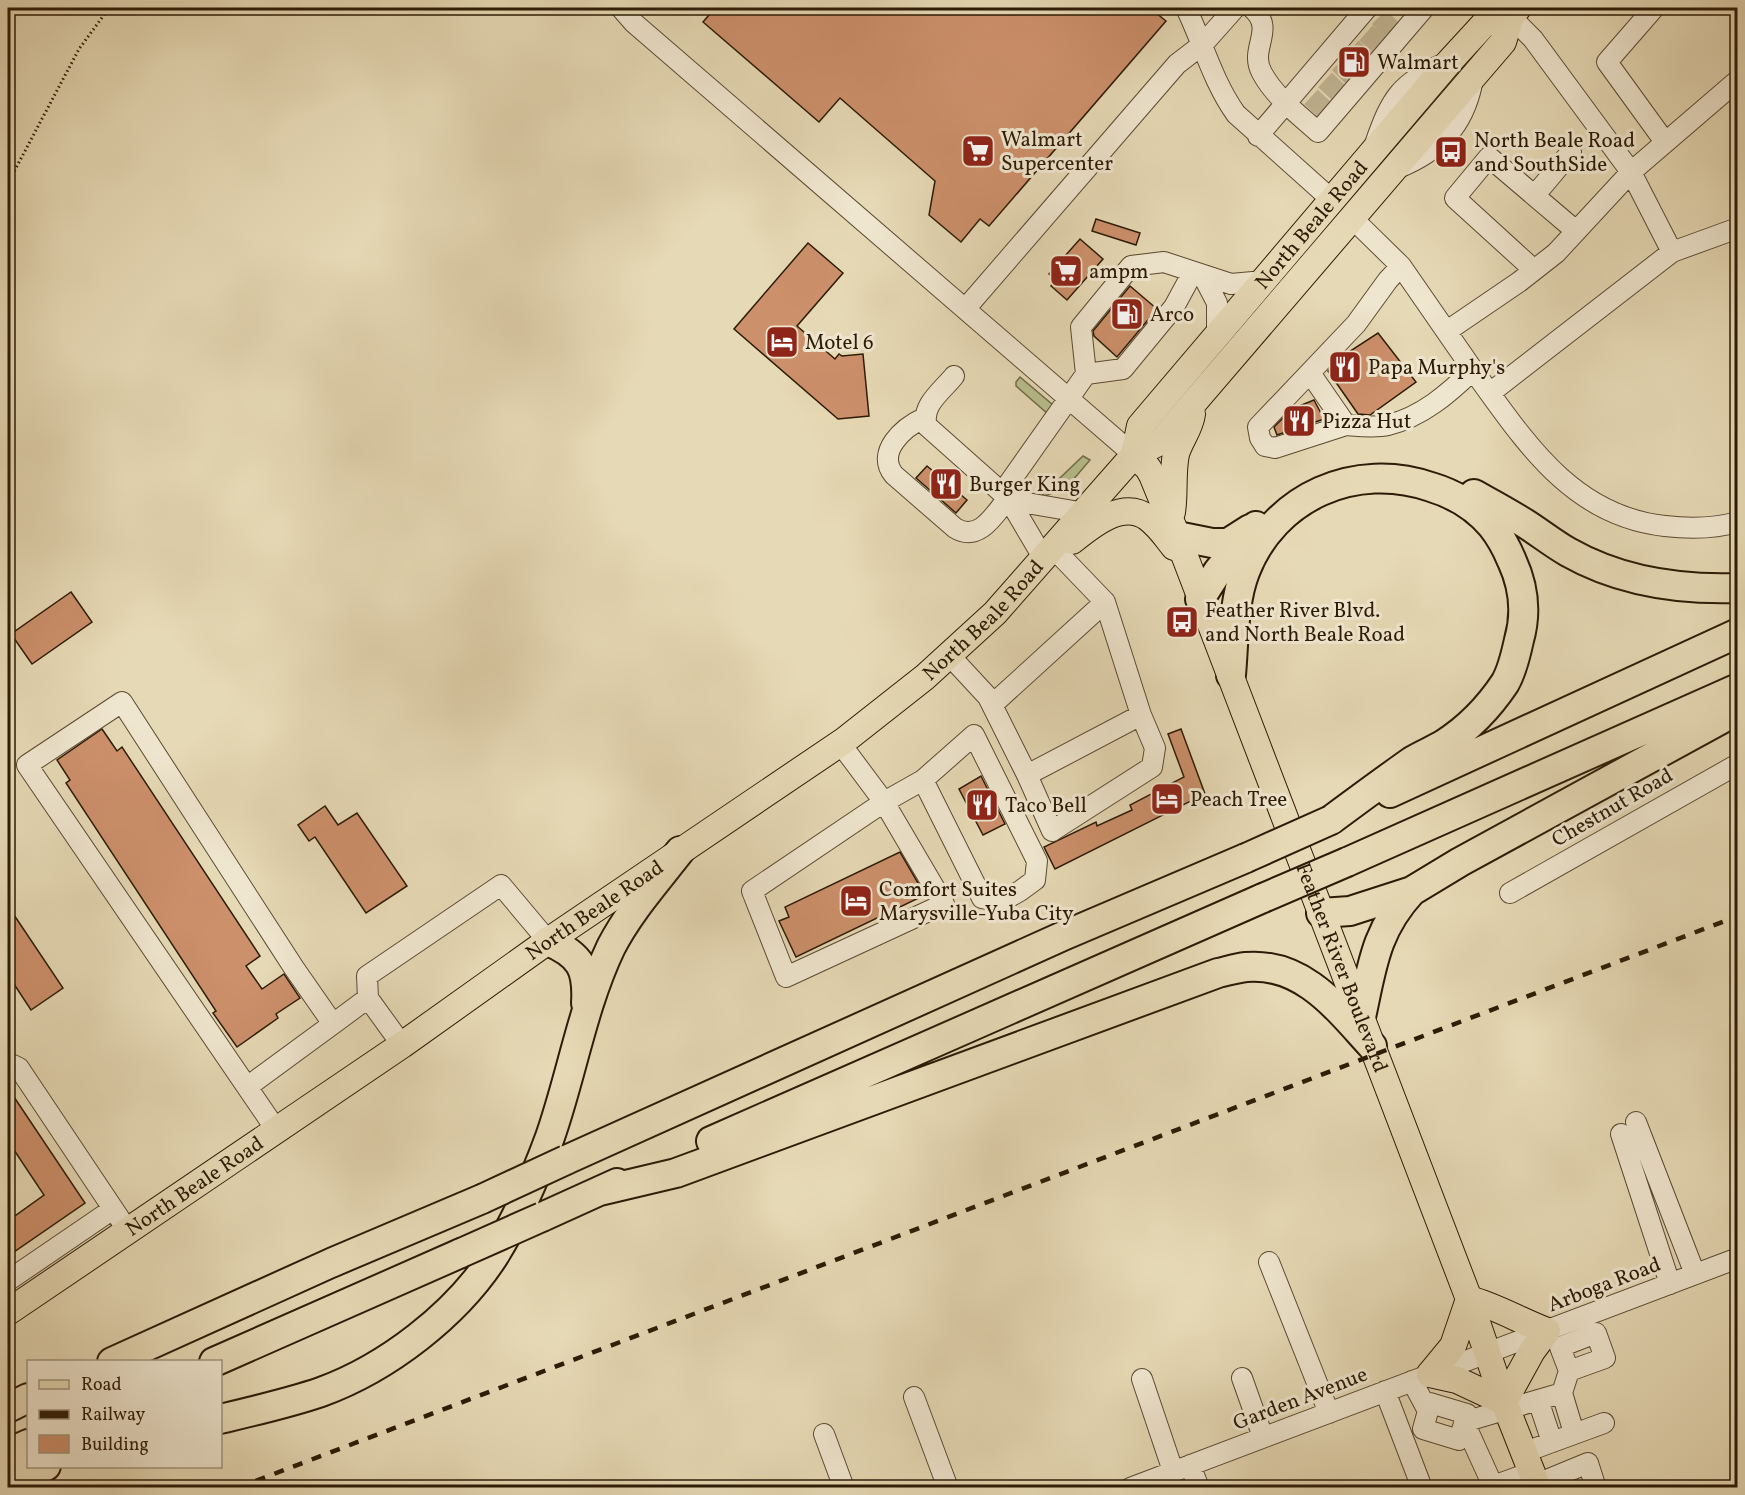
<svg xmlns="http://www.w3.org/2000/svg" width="1745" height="1495" font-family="Vollkorn,serif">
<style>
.green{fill:#b7bf8c;stroke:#726d49;stroke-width:1.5}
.building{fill:#cc906b;stroke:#2d1b06;stroke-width:1.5}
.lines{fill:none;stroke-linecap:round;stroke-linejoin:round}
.minor-tunnel{stroke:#c1b392;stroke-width:20;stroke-dasharray:20 10;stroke-linecap:butt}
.minor-casing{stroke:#5b4a32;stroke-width:22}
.major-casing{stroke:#2d1b06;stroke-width:28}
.highway-casing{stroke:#2d1b06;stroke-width:32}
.path{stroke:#2d1b06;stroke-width:3;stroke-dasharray:1.5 3;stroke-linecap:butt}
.minor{stroke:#efe6cf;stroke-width:20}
.major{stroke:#e6d9b5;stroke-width:26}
.highway{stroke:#e6d9b5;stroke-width:28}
.rail{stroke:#2d1b06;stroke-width:4.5;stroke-dasharray:10 10;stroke-linecap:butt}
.highway-bridge-casing{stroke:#2d1b06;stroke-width:32;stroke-linecap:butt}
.highway-bridge{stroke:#e6d9b5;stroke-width:28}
.labels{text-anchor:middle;stroke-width:6;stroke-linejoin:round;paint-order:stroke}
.poi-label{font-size:21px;fill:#2d1b06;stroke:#efe6cf;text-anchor:start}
.street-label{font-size:21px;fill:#2d1b06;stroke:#efe6cf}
</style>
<rect width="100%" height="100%" fill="#e6d9b5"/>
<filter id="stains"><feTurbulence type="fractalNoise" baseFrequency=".00333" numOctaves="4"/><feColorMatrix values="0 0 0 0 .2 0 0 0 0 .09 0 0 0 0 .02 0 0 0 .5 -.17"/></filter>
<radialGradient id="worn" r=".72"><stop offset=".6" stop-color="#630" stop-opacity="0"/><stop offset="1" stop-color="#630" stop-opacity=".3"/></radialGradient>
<!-- green -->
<path class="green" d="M 1020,377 L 1053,405 L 1048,414 L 1016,386 L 1016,382 Z
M 1083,456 L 1090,460 L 1066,488 L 1039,498 Z"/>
<!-- building -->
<path class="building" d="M 715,8 L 1150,8 L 1166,21 L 989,226 L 980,219 L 961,242 L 929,215 L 935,181 L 840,98 L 819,122 L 703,22 Z
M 1096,219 L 1140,233 L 1136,245 L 1092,231 Z
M 1080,239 L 1103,259 L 1067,300 L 1051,286 L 1056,280 L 1049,274 Z
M 808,243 L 843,273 L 797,326 L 835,359 L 839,354 L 842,356 L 863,354 L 869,416 L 838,419 L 734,329 Z
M 1130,286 L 1157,309 L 1117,357 L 1094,336 L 1093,331 Z
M 1378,333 L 1416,382 L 1370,415 L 1358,414 L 1328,371 L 1341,357 Z
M 1314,400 L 1324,419 L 1277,435 L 1274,427 L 1292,409 Z
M 927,466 L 967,500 L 956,513 L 916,478 Z
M 71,592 L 92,622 L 32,664 L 11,634 Z
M 102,729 L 117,751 L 122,747 L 260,956 L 246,966 L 262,989 L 284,974 L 300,998 L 276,1014 L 278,1018 L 237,1047 L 213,1013 L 216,1011 L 66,783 L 70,780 L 57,760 Z
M 1181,729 L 1205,794 L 1055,869 L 1044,847 L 1096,822 L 1097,826 L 1132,810 L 1130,805 L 1184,777 L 1168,734 Z
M 981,776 L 1005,824 L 983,835 L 959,789 Z
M 325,806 L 338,825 L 357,813 L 407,886 L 366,913 L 315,837 L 309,841 L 298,825 Z
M 900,852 L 925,895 L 796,957 L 779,921 L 789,917 L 785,907 Z
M 8,906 L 63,988 L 31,1010 L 8,975 Z
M 8,1088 L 85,1203 L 8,1256 L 8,1221 L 44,1195 L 8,1141 Z"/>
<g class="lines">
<!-- minor-tunnel -->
<path class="minor-tunnel" d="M 1379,17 L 1392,30
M 1366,33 L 1380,45
M 1352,48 L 1367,61
M 1339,63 L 1353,77
M 1325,80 L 1339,93
M 1311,97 L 1324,109"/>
<defs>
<path id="minor" d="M 621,8 L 634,23 L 1134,455
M 1186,8 C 1203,43 1213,82 1236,114 L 1332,200
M 1252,8 C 1277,30 1248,48 1262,73 C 1275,97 1298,114 1318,132 L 1424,8
M 1654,8 L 1607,62 L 1665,142
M 1503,9 L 1533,39 L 1631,172 L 1672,252 L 1738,228
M 1258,136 L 1367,8
M 1375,144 C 1391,98 1400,83 1445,63
M 1398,168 C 1438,152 1463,127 1472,84
M 1535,195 L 1571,152
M 1534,270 L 1455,198 L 1489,157 L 1576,231
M 1203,276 L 1217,303 L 1217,337
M 966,308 L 1177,64 L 1203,44 L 1235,8
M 1447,331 L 1519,282 L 1556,253 L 1631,172 L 1738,80
M 1473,370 C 1524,440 1571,516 1665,526 C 1690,529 1713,529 1738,522
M 1310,373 L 1346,425 L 1275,448 L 1265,446 L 1260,438 L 1258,427 L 1356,324 L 1388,280 L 1401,266
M 1086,374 L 1123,369 L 1174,307 L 1193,272
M 954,376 C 943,390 920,406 927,426 L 1008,498 L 1044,559
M 1490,393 L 1672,252
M 924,418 C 904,427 875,452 894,475 L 955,528 C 979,543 995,514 1008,498
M 1346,425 C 1359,426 1375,428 1388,425 C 1422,417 1449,393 1473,370 L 1401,266 L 1352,218
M 1002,493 L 1086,374 L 1081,327 L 1131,266 L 1164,262 L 1231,284 L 1264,281
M 1009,500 L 1085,513
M 950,656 L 988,697 L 1027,775 L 1141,715 L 1105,602 L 1057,552
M 992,705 L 1105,602
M 840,743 L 884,802 L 752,891 L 786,977 L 944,904 L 884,802 L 923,780 L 982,898 L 1002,901 L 1020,891 L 1035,880 L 1037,861 L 974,735 L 923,780
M 1027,775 L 1052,831 L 1152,767 L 1155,748 L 1141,715
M 1510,893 L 1738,764
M 368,998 L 367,976 L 501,885 L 548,941
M 8,1065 L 13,1065 L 19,1068 L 128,1231
M 247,1087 L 333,1024
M 1636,1122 L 1695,1274
M 277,1131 L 27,765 L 122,702 L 294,968 L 333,1024 L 368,998 L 402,1045
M 1621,1134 L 1670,1284
M 1269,1262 L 1329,1413
M 9,1280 L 113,1209
M 1242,1378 L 1263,1437
M 1142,1379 L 1173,1471
M 1412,1381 L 1428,1411 L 1423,1429 L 1459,1440 L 1467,1414 L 1430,1403 L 1428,1411
M 1385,1391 L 1422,1488
M 1562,1393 L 1569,1371 L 1560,1347 L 1596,1333 L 1605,1358 L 1569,1371
M 914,1397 L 948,1488
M 824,1434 L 844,1488
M 1552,1442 L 1538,1400 L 1562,1393 L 1574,1433
M 1525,1452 L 1604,1423
M 1190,1465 L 1199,1488
M 1532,1472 L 1493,1486 L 1464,1422 L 1538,1400
M 1537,1484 L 1588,1463 L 1596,1488
M 1130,1488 L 1738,1258"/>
<g id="major">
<path id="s1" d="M 1134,455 L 1148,468 L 1152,475 L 1177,536 L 1469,1299 L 1504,1402 L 1538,1488"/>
<path id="s2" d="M 1134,455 L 1140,426 L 1450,61 L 1484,24 L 1511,16"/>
<path d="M 1172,512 C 1175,493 1172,473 1176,454 C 1180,440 1190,429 1192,414"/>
<path d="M 1072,541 C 1092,525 1123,499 1148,518 C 1159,526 1166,537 1174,547"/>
<path id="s3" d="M 8,1312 L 402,1045 L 548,941 L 845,740 L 925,677 L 995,613 L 1134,455 L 1160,442 L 1503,42 L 1511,16 L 1518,8"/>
<path d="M 1430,1374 L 1457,1380 L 1504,1402 L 1532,1351 L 1547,1331 C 1520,1321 1496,1306 1469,1299"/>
<path d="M 1430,1374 L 1453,1346 L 1469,1299"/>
</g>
<path id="highway" d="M 1474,494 C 1492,504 1509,513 1526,524 C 1540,533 1554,544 1568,552 C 1619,581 1680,590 1738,588
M 1177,536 L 1212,543 L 1228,543 L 1250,529
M 1200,599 L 1218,571 L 1256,526
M 1231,675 C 1234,642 1233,603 1245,572 C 1274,496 1356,461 1431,487 C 1454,494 1476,507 1492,526 C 1500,536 1507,549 1512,561 C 1524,587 1527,612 1519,640 C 1516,654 1512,671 1505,683 C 1489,707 1469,728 1444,744 C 1434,750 1422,755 1412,761 C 1385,780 1358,800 1331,820
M 1390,793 L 1738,633
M 1347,862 L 1738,688
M 1321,913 L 1350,911 L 1412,891 L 1460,862 L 1738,710
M 548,941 C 581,955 588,969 586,1003
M 1361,1017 C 1372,967 1375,931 1412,891
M 711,1141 L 1263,898
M 566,1160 L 1063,936 L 1246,858
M 600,1191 L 676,1173 L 1218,973 C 1227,971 1237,968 1246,967 C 1303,962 1338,1009 1372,1046
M 542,1217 L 617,1183
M 112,1362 L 331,1263 L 482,1199
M 214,1362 L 461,1253
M 8,1408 L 28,1398
M 220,1419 C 254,1411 289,1403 321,1392 C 387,1368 456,1315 494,1256 C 517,1219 535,1178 550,1137 C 572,1074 582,1008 611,947 C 629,912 656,882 680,851
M 8,1453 L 28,1444
M 8,1480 L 46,1466"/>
</defs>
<!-- minor casing -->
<use href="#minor" class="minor-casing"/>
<!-- major casing -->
<use href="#major" class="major-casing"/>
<!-- highway casing -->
<use href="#highway" class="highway-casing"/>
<!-- path -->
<path class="path" d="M 8,183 L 79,49 L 109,8"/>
<!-- minor -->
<use href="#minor" class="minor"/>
<!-- major -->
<use href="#major" class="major"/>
<!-- highway -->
<use href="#highway" class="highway"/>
<!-- rail -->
<path class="rail" d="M 237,1488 L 1738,916"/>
<defs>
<path id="highway-bridge" d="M 1246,858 L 1331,820
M 1263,898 L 1347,862
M 482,1199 L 566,1160
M 461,1253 L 542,1217"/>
</defs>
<!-- highway-bridge casing -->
<use href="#highway-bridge" class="highway-bridge-casing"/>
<!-- highway-bridge -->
<use href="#highway-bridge" class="highway-bridge"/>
</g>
<!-- icons -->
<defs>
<symbol id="fuel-square" viewBox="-11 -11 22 22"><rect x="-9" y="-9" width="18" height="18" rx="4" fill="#8f2418" stroke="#efe6cf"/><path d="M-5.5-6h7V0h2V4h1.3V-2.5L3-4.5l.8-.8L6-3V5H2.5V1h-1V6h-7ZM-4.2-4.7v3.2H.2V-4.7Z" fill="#fff"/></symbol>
<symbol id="supermarket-square" viewBox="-11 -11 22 22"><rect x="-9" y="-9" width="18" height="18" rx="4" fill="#8f2418" stroke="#efe6cf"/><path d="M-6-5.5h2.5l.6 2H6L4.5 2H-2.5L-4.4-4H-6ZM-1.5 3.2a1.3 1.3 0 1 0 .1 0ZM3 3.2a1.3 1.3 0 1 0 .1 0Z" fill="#fff"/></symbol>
<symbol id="bus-square" viewBox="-11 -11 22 22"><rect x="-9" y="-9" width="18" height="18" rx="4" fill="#8f2418" stroke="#efe6cf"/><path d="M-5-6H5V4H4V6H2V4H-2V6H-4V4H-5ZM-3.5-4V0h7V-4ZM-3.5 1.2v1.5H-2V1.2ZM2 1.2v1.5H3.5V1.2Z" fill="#fff"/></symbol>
<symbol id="hotel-square" viewBox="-11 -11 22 22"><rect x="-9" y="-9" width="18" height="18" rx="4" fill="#8f2418" stroke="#efe6cf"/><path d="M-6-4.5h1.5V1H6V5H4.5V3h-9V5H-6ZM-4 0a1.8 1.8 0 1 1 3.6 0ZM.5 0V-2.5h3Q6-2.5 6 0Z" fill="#fff"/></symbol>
<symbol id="restaurant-square" viewBox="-11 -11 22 22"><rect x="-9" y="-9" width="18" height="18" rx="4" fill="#8f2418" stroke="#efe6cf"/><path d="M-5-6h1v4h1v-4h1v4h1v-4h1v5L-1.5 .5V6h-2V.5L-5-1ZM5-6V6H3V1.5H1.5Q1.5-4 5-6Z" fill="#fff"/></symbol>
</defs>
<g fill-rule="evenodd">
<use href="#fuel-square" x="1335" y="43" width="38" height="38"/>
<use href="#supermarket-square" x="959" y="132" width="38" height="38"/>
<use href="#bus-square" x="1432" y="133" width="38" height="38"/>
<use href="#supermarket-square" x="1047" y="252" width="38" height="38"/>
<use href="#fuel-square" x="1108" y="295" width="38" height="38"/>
<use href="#hotel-square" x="763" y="323" width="38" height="38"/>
<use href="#restaurant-square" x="1326" y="348" width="38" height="38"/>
<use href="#restaurant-square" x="1280" y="402" width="38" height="38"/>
<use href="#restaurant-square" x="927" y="465" width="38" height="38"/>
<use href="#bus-square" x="1163" y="603" width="38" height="38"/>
<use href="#hotel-square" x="1148" y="780" width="38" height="38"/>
<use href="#restaurant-square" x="963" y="786" width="38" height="38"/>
<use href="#hotel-square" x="837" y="882" width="38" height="38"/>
</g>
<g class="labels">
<!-- poi labels -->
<g class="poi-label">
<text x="1377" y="69">Walmart</text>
<text x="1001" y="146">Walmart<tspan x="1001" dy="24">Supercenter</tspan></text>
<text x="1474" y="147">North Beale Road<tspan x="1474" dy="24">and SouthSide</tspan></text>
<text x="1089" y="278">ampm</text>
<text x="1150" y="321">Arco</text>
<text x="805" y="349">Motel 6</text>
<text x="1368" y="374">Papa Murphy's</text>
<text x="1322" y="428">Pizza Hut</text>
<text x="969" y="491">Burger King</text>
<text x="1205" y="617">Feather River Blvd.<tspan x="1205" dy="24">and North Beale Road</tspan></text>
<text x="1190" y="806">Peach Tree</text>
<text x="1005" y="812">Taco Bell</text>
<text x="879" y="896">Comfort Suites<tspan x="879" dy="24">Marysville-Yuba City</tspan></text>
</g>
<!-- street labels -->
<g class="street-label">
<text dy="7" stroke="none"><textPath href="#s2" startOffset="294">North Beale Road</textPath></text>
<text dy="7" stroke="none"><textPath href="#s3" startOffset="1197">North Beale Road</textPath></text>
<text transform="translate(1612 807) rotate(-30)" y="7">Chestnut Road</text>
<text dy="7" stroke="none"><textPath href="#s3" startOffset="711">North Beale Road</textPath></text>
<text dy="7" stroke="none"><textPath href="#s1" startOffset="555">Feather River Boulevard</textPath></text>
<text dy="7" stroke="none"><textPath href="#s3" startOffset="225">North Beale Road</textPath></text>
<text transform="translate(1604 1284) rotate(-21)" y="7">Arboga Road</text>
<text transform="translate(1300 1398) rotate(-21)" y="7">Garden Avenue</text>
</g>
</g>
<!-- margin -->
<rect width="1745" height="1495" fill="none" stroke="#e6d9b5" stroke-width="30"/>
<rect x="9" y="9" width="1727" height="1477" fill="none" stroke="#2d1b06" stroke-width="3"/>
<rect x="15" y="15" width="1715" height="1465" fill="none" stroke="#2d1b06" stroke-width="1.5"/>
<!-- legend -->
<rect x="27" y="1360" width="195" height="108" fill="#efe6cf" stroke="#a1957f" stroke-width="1.5"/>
<rect x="39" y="1380" width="30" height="9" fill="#e6d9b5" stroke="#a1957f" stroke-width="1.5"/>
<text x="81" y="1390" font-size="18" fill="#2d1b06">Road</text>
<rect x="39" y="1410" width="30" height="9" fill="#2d1b06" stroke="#a1957f" stroke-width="1.5"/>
<text x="81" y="1420" font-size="18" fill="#2d1b06">Railway</text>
<rect x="39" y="1435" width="30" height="18" fill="#cc906b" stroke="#a1957f" stroke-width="1.5"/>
<text x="81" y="1450" font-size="18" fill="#2d1b06">Building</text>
<rect width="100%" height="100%" filter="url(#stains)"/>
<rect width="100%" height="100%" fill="url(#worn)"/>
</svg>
